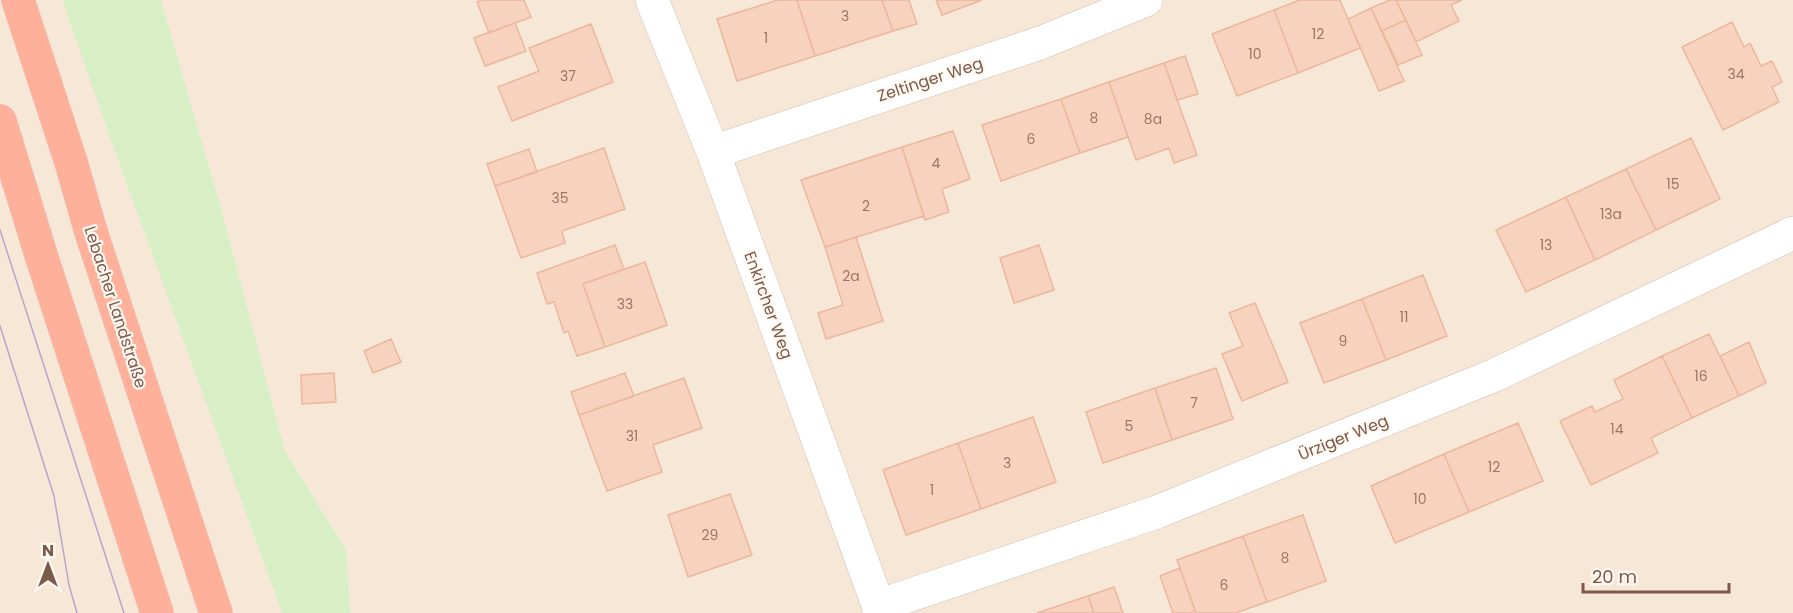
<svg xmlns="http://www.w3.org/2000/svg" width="1793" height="613" font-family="Poppins,sans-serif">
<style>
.residential{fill:#f7e7d7}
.green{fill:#d8efc6}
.building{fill:#f7d2be;stroke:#ebb79d;stroke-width:1.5}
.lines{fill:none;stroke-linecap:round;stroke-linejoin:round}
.minor-casing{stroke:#d3bcad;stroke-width:34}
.highway-casing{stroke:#dbd1cc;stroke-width:34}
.minor{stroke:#fff;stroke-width:33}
.highway{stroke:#feb09b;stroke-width:33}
.tram{stroke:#b8a5cc;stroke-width:1.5}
.labels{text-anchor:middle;stroke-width:4.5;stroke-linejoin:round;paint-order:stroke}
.number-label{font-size:14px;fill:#9c7766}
.street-label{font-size:16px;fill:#7d5949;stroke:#fff9f2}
</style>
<rect width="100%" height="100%" fill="#fef5ea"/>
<!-- residential -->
<path class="residential" d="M 0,0 L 62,0 L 114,149 L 282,613 L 0,613 Z
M 161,0 L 1793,0 L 1793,613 L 351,613 L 346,550 L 285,451 L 223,215 Z"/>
<!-- green -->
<path class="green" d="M 62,0 L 161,0 L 223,215 L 285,451 L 346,550 L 351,613 L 282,613 L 114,149 Z"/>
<!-- building -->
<path class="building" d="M 482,0 L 524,0 L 531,17 L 489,33 L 477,2 Z
M 778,0 L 797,0 L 815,56 L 737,81 L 717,19 Z
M 797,0 L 882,0 L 893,31 L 815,56 Z
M 882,0 L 909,0 L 917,24 L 893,31 Z
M 936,0 L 982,0 L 942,15 Z
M 1300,0 L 1340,0 L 1360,48 L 1298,73 L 1274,10 Z
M 1390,0 L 1396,0 L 1406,20 L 1382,31 L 1371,8 Z
M 1396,0 L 1462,0 L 1451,5 L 1459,21 L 1416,42 Z
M 1371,8 L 1404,81 L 1379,91 L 1348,19 Z
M 1274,10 L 1298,73 L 1237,96 L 1212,34 Z
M 1406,20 L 1422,55 L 1398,65 L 1382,31 Z
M 1732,22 L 1744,47 L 1750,43 L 1761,66 L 1772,61 L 1782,82 L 1772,87 L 1779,102 L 1723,130 L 1682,47 Z
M 515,23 L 526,51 L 485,66 L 474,38 Z
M 591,24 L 613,82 L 512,121 L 498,87 L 539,71 L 529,48 Z
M 1185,56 L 1198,94 L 1177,100 L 1164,63 Z
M 1164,63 L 1197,155 L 1174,163 L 1169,148 L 1136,160 L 1109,82 Z
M 1109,82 L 1128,137 L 1080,153 L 1061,99 Z
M 1061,99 L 1080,153 L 1001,181 L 982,125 Z
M 953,131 L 970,179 L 942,189 L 949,212 L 925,220 L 902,147 Z
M 1691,138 L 1720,199 L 1656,230 L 1626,169 Z
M 902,147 L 924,216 L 825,247 L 801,180 Z
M 604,148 L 625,209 L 562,231 L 565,243 L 521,258 L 495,186 Z
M 529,149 L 537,172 L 495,186 L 487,164 Z
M 1626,169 L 1656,230 L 1595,260 L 1566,197 Z
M 1566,197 L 1595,260 L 1526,292 L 1496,230 Z
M 856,237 L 883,321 L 826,339 L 818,313 L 843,305 L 825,247 Z
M 615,245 L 624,269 L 583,284 L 605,347 L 577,356 L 568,331 L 564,333 L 554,302 L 547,304 L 537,273 Z
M 1039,245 L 1054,290 L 1014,303 L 1000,258 Z
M 645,262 L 667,325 L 605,347 L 583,284 Z
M 1423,275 L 1447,336 L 1386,360 L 1362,299 Z
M 1362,299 L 1386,360 L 1324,383 L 1300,323 Z
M 1255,303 L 1288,382 L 1242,401 L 1222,354 L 1243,346 L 1229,313 Z
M 1709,334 L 1739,396 L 1692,418 L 1662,356 Z
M 391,339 L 401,362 L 373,373 L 364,351 Z
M 1749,342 L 1766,383 L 1739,396 L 1720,356 Z
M 1662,356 L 1692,418 L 1651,438 L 1658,453 L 1591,485 L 1560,421 L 1592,406 L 1595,412 L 1623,399 L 1614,380 Z
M 1216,368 L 1233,419 L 1172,440 L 1155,388 Z
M 334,373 L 336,402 L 302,404 L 301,375 Z
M 625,373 L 634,396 L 579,415 L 571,392 Z
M 684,378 L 702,428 L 653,445 L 662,472 L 607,491 L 579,415 Z
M 1155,388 L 1172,440 L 1103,463 L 1086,412 Z
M 1033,417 L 1056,482 L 981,509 L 958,443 Z
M 1518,423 L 1543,481 L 1469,512 L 1444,454 Z
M 958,443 L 981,509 L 906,535 L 883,470 Z
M 1444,454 L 1469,512 L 1395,543 L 1371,486 Z
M 730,494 L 752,555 L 688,577 L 668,515 Z
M 1303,515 L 1326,581 L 1267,602 L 1243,536 Z
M 1243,536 L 1267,602 L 1235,613 L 1196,613 L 1177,560 Z
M 1180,568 L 1195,611 L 1190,613 L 1173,613 L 1160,576 Z
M 1114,587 L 1123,613 L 1094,613 L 1088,596 Z
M 1088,596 L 1094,613 L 1037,613 Z"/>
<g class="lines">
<defs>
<path id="minor" d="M 652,0 L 713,152 L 881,613
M 713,152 L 1040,43 L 1146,0
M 878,606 L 1157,512 L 1495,375 L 1793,233"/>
<path id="highway" d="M 18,0 L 71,162 L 91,232 L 216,613
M 0,121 L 42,258 L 157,613"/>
</defs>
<!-- minor casing -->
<use href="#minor" class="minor-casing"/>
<!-- highway casing -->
<use href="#highway" class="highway-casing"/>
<!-- minor -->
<use href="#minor" class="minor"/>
<!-- highway -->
<use href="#highway" class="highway"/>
<!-- tram -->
<path class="tram" d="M 0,230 L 124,613
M 0,326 L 54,496 L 69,585 L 77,613"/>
</g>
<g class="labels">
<!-- number labels -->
<g class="number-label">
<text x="845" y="21">3</text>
<text x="1318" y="39">12</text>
<text x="766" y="43">1</text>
<text x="1255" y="59">10</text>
<text x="1736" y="79">34</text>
<text x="568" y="81">37</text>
<text x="1094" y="123">8</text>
<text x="1153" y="124">8a</text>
<text x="1031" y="144">6</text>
<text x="936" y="168">4</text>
<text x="1673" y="189">15</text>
<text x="560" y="203">35</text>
<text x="866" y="211">2</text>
<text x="1611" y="219">13a</text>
<text x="1546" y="250">13</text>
<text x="851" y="281">2a</text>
<text x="625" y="309">33</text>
<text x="1404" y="322">11</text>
<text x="1343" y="346">9</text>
<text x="1701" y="381">16</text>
<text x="1194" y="408">7</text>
<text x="1129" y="431">5</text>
<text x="1617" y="434">14</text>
<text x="632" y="441">31</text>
<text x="1007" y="468">3</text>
<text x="1494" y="472">12</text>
<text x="932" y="495">1</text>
<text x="1420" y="504">10</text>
<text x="710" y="540">29</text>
<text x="1285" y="563">8</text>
<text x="1224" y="590">6</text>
</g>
<!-- street labels -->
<g class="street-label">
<text transform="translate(930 79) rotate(-18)" y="6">Zeltinger Weg</text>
<text transform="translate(769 305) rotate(70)" y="6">Enkircher Weg</text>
<text transform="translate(116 307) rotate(72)" y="6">Lebacher Landstraße</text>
<text transform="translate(1343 437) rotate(-22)" y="6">Ürziger Weg</text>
</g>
</g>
<!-- north arrow -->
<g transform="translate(48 565)" stroke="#fff9f2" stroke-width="4.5" paint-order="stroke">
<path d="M0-4.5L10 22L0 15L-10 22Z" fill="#7d5949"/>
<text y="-9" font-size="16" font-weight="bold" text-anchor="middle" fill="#7d5949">N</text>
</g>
<!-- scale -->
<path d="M1583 583v9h146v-9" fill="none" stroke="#7d5949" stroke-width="3"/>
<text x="1592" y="583" font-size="18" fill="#7d5949" stroke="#fff9f2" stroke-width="4.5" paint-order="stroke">20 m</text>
</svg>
